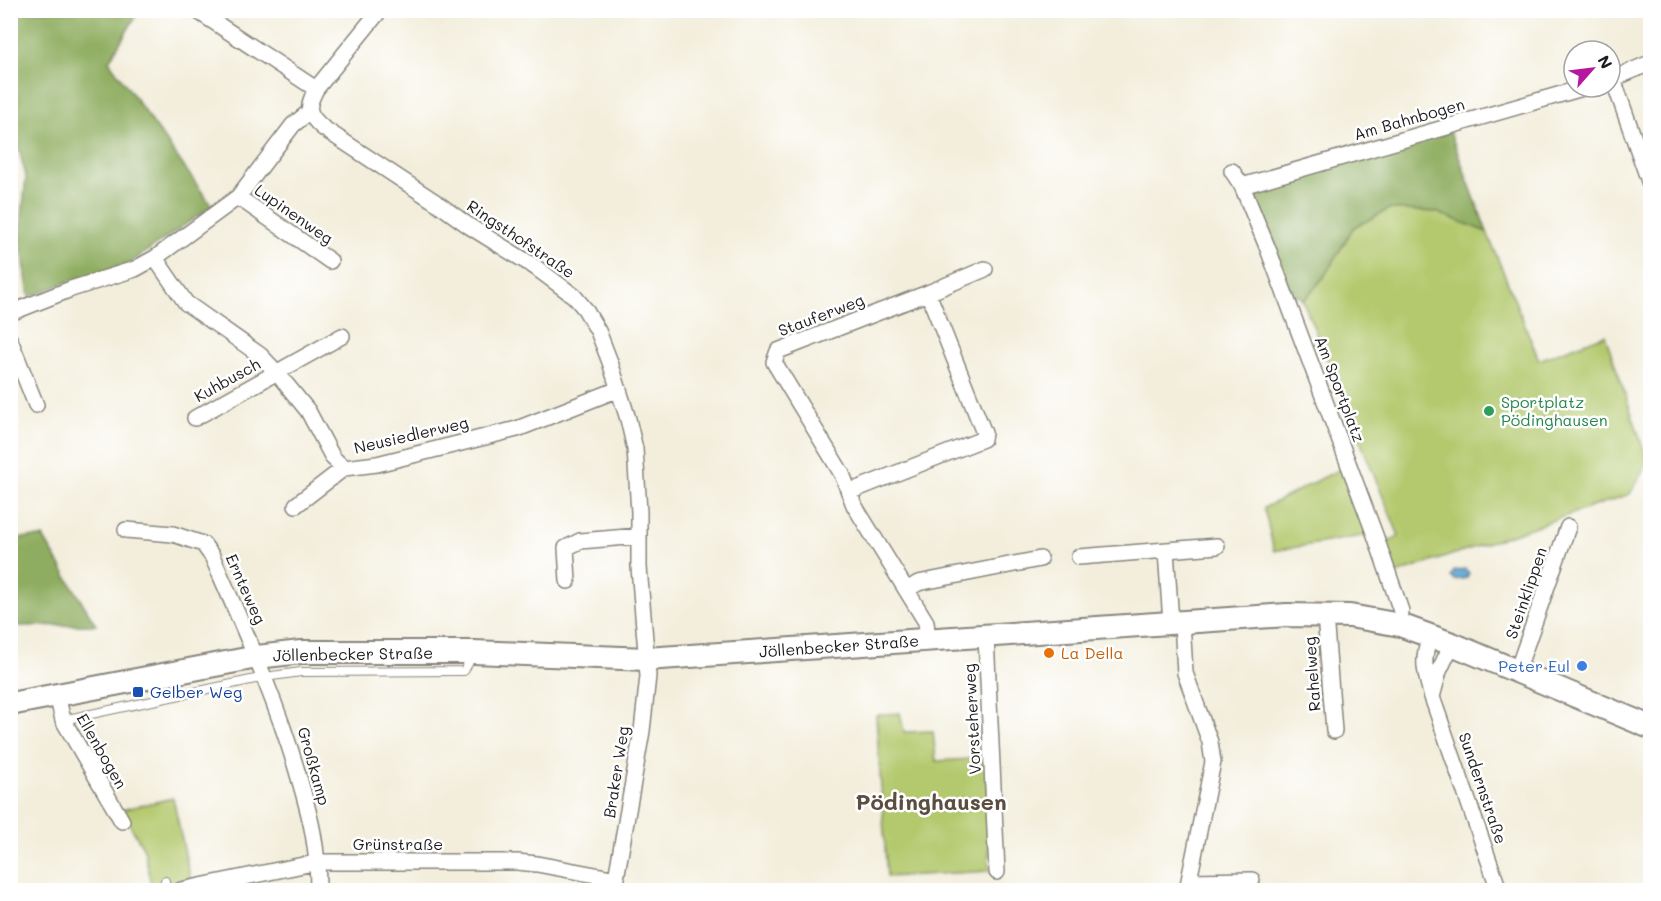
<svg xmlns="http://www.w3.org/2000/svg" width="1661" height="901" font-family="Mali,sans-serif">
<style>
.green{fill:#b4c96e;stroke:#687245;stroke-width:1.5}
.forest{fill:#8fad61;stroke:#56643e;stroke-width:1.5}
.water{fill:#5ba3d2;stroke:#3c6077;stroke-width:1.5}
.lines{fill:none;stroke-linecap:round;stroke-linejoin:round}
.lane-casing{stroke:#88857c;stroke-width:10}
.street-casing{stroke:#88857c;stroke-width:18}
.secondary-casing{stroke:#88857c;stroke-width:26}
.lane{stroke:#fff;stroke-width:8}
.street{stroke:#fff;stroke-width:15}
.secondary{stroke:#fff;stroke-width:22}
.leisure-dot{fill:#2e9e5b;stroke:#fff;stroke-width:2}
.food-dot{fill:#e8710a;stroke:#fff;stroke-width:2}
.shop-dot{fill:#3f7fe0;stroke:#fff;stroke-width:2}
.transit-dot{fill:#1a4fb4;stroke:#fff;stroke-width:2}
.labels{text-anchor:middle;stroke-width:5;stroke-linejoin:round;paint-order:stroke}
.street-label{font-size:16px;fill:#1c1c1c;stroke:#fff}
.leisure-label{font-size:16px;fill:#27864d;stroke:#fff;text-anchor:start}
.food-label{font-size:16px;fill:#c56008;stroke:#fff;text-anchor:start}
.shop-label{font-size:16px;fill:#366cbe;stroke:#fff;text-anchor:end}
.transit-label{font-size:16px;fill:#164399;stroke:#fff;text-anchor:start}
.district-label{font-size:22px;font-weight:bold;fill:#5b4d40;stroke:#fff}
</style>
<rect width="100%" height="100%" fill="#fff"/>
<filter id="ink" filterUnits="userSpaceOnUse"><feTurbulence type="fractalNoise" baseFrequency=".0167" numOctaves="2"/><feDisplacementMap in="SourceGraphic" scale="12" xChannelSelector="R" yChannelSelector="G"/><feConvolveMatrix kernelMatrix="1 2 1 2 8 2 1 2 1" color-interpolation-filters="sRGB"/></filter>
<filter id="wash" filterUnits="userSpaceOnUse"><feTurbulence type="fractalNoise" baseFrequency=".008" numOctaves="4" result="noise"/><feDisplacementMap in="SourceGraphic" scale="24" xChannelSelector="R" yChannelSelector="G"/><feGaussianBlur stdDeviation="1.35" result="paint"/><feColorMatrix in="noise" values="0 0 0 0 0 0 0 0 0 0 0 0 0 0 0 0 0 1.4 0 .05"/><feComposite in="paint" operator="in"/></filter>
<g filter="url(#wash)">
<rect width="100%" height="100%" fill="#f3eedc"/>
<!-- green -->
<path class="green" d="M 1389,209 L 1436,212 L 1487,232 L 1539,360 L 1605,335 L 1648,462 L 1630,494 L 1396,574 L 1385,543 L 1399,536 L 1303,301 L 1324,277 L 1353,228 Z
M 1342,468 L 1368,535 L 1274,551 L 1264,508 Z
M 900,713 L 904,732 L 933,731 L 936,761 L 988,758 L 989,871 L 887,877 L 876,715 Z
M 173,798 L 191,882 L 152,890 L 144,849 L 121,810 Z"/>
<!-- forest -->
<path class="forest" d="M 10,11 L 139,11 L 109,61 L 212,206 L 127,265 L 70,281 L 29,297 L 20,236 L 26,177 L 11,119 Z
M 1450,132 L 1487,232 L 1436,212 L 1389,209 L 1353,228 L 1324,277 L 1303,301 L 1299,295 L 1290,299 L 1252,187 Z
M 43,537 L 96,625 L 11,626 L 11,538 Z"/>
<!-- water -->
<path class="water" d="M 1465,569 L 1469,573 L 1467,578 L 1455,580 L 1451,577 L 1454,571 Z"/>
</g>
<g filter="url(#ink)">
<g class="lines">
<defs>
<path id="lane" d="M 63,720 L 265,677 L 301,672 L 464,671 L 472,656
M 165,881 L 167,890"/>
<path id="street" d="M 196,10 L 316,89
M 380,10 L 316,89 C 306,108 307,114 323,128 L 437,203 L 469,226 L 535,267 L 574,296 L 585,309 L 598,331 L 610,362 L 628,419 L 635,449 L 639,512 L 639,567 L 648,676 L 642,731 L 614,890
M 1613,79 L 1650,184
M 1610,80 L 1650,63
M 1232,171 L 1242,186 L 1268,249 L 1375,535 L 1401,611 L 1400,625
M 1242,186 L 1586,87
M 238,197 L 330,261
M 155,258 L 186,303 L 260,355 L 277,373 L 308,411 L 333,458 L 344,468 L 377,464 L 517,429 L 619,389
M 928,293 L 985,269
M 10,313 L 71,289 L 135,269 L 155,258 L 238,197 L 293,125 L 309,112
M 10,340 L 36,405
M 195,418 L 342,336
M 849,492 L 983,439 L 984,433 L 928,293 L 778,351 L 774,362 L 842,474 L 854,505 L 926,622 L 928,641
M 296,505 L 344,468
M 126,530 L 173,534 L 203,544 L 212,556 C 244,629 277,701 299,778 C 311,819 318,847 318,890
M 1166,551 L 1171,622
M 1079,557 L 1217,546
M 568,581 L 566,548 L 580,541 L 639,536
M 907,590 L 918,583 L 1040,559
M 1325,615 L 1334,731
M 1182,621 L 1185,673 L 1210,742 L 1213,762 L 1187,890
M 1430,636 C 1421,661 1425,672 1432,697 L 1499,890
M 986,637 L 997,872
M 1517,671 L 1568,527
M 57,695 L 63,720 L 122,821
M 1432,697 L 1439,671 L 1452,644
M 1189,881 L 1252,880
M 181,890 L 318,862 L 517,862 L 537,864 L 617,879"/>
<path id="secondary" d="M 10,704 L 257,657 L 301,652 L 474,652 L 646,659 L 1287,615 L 1350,616 L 1400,625 L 1452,644 L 1650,727"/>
</defs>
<!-- lane casing -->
<use href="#lane" class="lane-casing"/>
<!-- street casing -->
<use href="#street" class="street-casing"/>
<!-- secondary casing -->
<use href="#secondary" class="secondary-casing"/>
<!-- lane -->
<use href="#lane" class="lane"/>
<!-- street -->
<use href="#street" class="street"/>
<!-- secondary -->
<use href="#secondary" class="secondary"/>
</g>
</g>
<!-- markers -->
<circle class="leisure-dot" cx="1489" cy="411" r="6"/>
<circle class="food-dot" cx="1049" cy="653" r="6"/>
<circle class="shop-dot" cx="1582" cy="666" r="6"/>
<rect class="transit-dot" x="132" y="686" width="12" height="12" rx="3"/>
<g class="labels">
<!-- street labels -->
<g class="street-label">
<text transform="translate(1409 119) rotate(-16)" y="6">Am Bahnbogen</text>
<text transform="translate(294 214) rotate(35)" y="6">Lupinenweg</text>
<text transform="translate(521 239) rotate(34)" y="6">Ringsthofstraße</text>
<text transform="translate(821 315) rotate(-21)" y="6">Stauferweg</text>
<text transform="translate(227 380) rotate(-29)" y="6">Kuhbusch</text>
<text transform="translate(1340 389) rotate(69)" y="6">Am Sportplatz</text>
<text transform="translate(411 435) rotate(-13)" y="6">Neusiedlerweg</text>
<text transform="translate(246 589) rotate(66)" y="6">Ernteweg</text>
<text transform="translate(1526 593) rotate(-71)" y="6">Steinklippen</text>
<text transform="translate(839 646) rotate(-4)" y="6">Jöllenbecker Straße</text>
<text transform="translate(353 654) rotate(-1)" y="6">Jöllenbecker Straße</text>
<text transform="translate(1312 674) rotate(-94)" y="6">Rahelweg</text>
<text transform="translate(972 719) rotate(-93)" y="6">Vorsteherweg</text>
<text transform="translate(102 751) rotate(60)" y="6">Ellenbogen</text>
<text transform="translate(314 766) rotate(74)" y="6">Großkamp</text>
<text transform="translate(616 772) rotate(-81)" y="6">Braker Weg</text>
<text transform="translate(1483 788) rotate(71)" y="6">Sundernstraße</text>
<text x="398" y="850">Grünstraße</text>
</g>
<!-- leisure labels -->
<g class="leisure-label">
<text x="1501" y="408">Sportplatz<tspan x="1501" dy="18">Pödinghausen</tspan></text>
</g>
<!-- food labels -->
<g class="food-label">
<text x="1061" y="659">La Della</text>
</g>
<!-- shop labels -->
<g class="shop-label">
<text x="1570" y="672">Peter Eul</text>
</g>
<!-- transit labels -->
<g class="transit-label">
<text x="150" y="698">Gelber Weg</text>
</g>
<!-- district labels -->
<g class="district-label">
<text x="931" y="810">Pödinghausen</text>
</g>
</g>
<!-- margin -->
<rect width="1661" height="901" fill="none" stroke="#fff" stroke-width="36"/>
<!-- north arrow -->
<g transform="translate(1592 69) rotate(62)"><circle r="28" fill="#ffffff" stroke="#a4a4a4" stroke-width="1.5"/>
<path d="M0-4.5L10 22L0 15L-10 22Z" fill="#b5179e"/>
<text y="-9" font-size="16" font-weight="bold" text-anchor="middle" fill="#1c1c1c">N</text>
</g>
</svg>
